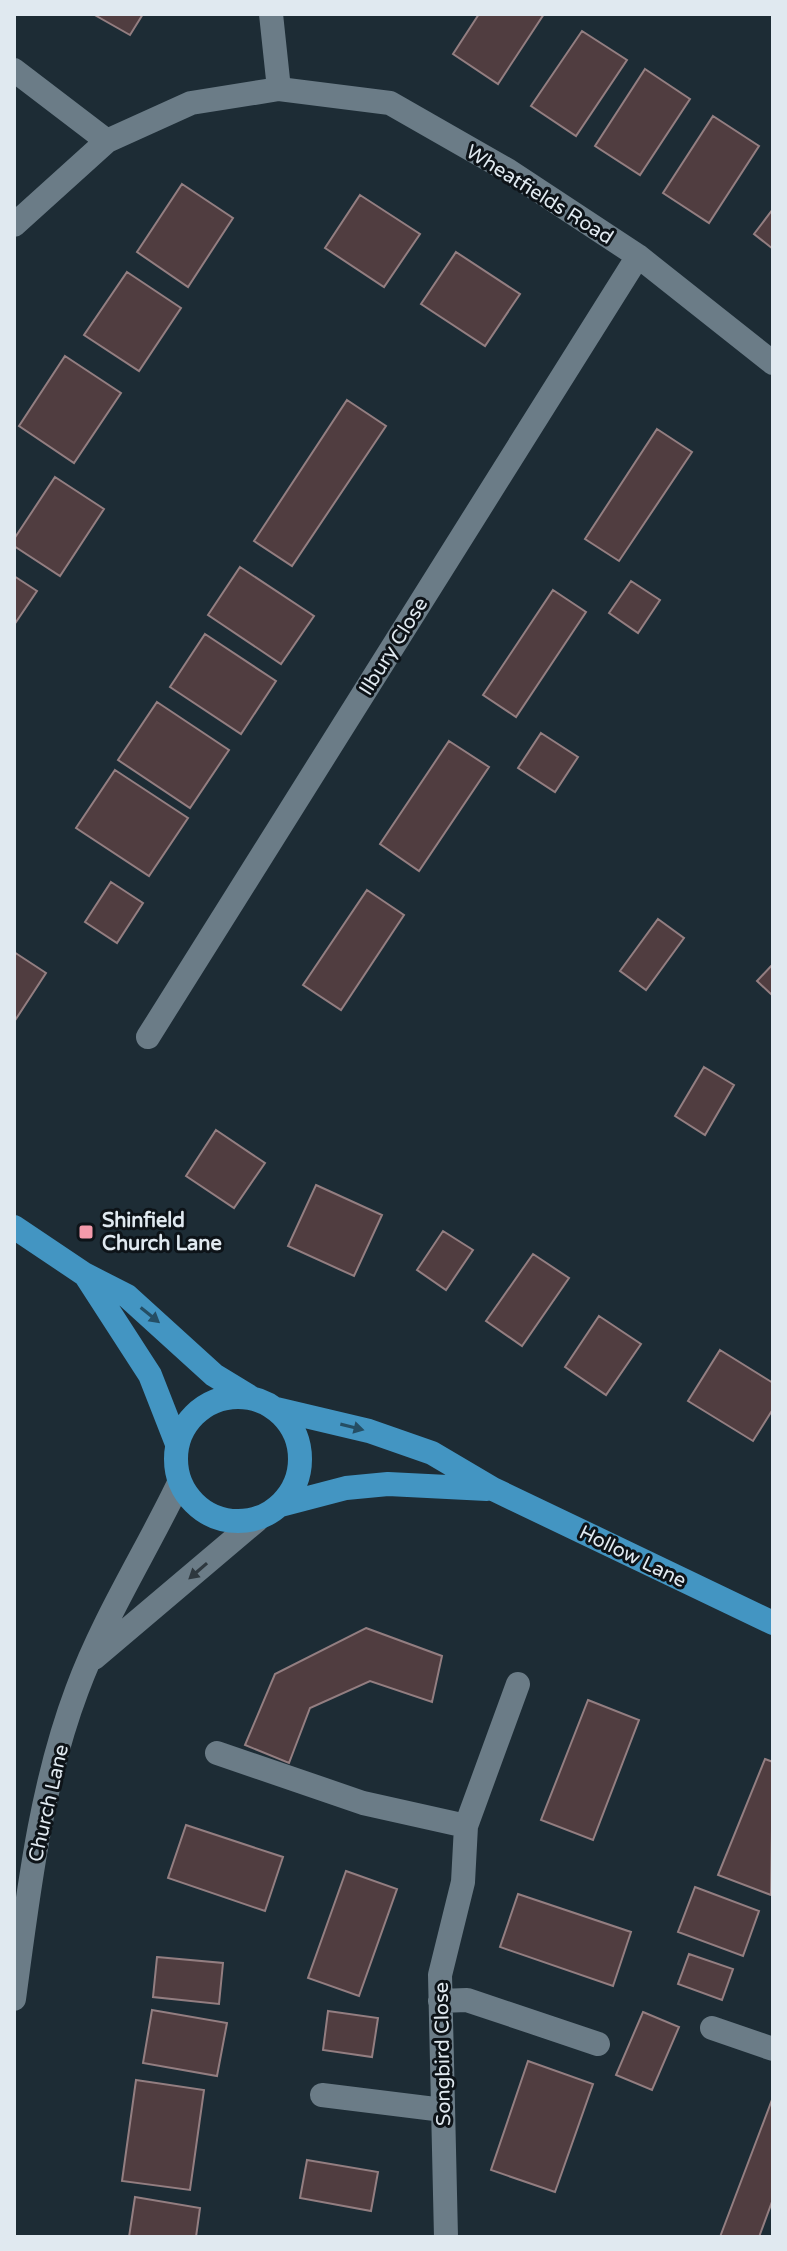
<svg xmlns="http://www.w3.org/2000/svg" width="787" height="2251" font-family="'Varela Round',sans-serif">
<style>
.building{fill:#503d40;stroke:#937e81;stroke-width:2}
.lines{fill:none;stroke-linecap:round;stroke-linejoin:round}
.minor{stroke:#6b7c87;stroke-width:24}
.major{stroke:#4395c2;stroke-width:24}
.oneway{fill:#254e64}
.oneway2{fill:#2e383f}
.poi-dot{fill:#f39aab;stroke:#0d1318;stroke-width:3}
.labels{text-anchor:middle;stroke-width:6;stroke-linejoin:round;paint-order:stroke}
.street-label{font-size:20px;fill:#e0e9f0;stroke:#0d1318}
.poi-label{font-size:20px;font-weight:bold;fill:#e0e9f0;stroke:#0d1318;text-anchor:start}
</style>
<rect width="100%" height="100%" fill="#1d2c35"/>
<!-- building -->
<path class="building" d="M 93,14 L 143,14 L 130,35 Z
M 479,14 L 544,14 L 498,84 L 453,54 Z
M 582,31 L 627,60 L 576,136 L 531,106 Z
M 645,69 L 690,99 L 640,175 L 595,146 Z
M 713,116 L 759,146 L 709,223 L 663,193 Z
M 182,184 L 233,218 L 188,287 L 137,252 Z
M 360,195 L 420,234 L 384,287 L 325,248 Z
M 773,209 L 773,249 L 754,234 Z
M 456,252 L 520,294 L 485,346 L 421,304 Z
M 127,272 L 181,308 L 139,371 L 84,335 Z
M 65,356 L 121,393 L 74,463 L 19,426 Z
M 347,400 L 386,426 L 292,566 L 254,541 Z
M 657,429 L 692,452 L 619,561 L 585,539 Z
M 55,477 L 104,509 L 60,576 L 14,546 L 14,539 Z
M 240,567 L 314,616 L 281,664 L 208,615 Z
M 14,576 L 37,591 L 14,625 Z
M 631,581 L 660,600 L 638,633 L 609,613 Z
M 553,590 L 586,612 L 516,717 L 483,695 Z
M 205,634 L 276,681 L 241,734 L 170,687 Z
M 157,702 L 229,750 L 190,808 L 118,760 Z
M 541,733 L 578,757 L 555,792 L 518,768 Z
M 449,741 L 489,767 L 419,871 L 380,844 Z
M 115,770 L 188,818 L 149,876 L 76,828 Z
M 111,882 L 143,903 L 117,943 L 85,922 Z
M 367,890 L 404,915 L 341,1010 L 303,985 Z
M 658,919 L 684,938 L 646,990 L 620,971 Z
M 14,952 L 46,973 L 14,1022 Z
M 773,964 L 773,996 L 757,981 Z
M 704,1067 L 734,1085 L 705,1135 L 675,1116 Z
M 216,1130 L 265,1163 L 234,1208 L 186,1176 Z
M 316,1185 L 382,1215 L 354,1276 L 288,1246 Z
M 443,1231 L 473,1250 L 446,1290 L 417,1270 Z
M 533,1254 L 569,1278 L 522,1346 L 486,1321 Z
M 599,1316 L 641,1344 L 606,1395 L 565,1367 Z
M 720,1350 L 773,1383 L 773,1409 L 753,1441 L 688,1401 Z
M 366,1628 L 442,1656 L 432,1702 L 370,1681 L 310,1708 L 289,1763 L 245,1745 L 275,1674 Z
M 588,1700 L 639,1720 L 593,1840 L 541,1820 Z
M 765,1759 L 773,1762 L 771,1895 L 718,1875 Z
M 186,1825 L 283,1857 L 265,1911 L 168,1878 Z
M 346,1871 L 397,1889 L 359,1996 L 308,1978 Z
M 695,1887 L 759,1911 L 743,1956 L 678,1932 Z
M 518,1894 L 631,1932 L 613,1986 L 500,1947 Z
M 689,1954 L 733,1969 L 722,2000 L 678,1984 Z
M 157,1957 L 223,1963 L 219,2004 L 153,1997 Z
M 152,2010 L 227,2023 L 217,2076 L 143,2063 Z
M 328,2011 L 378,2018 L 372,2057 L 323,2050 Z
M 643,2012 L 679,2027 L 652,2090 L 616,2075 Z
M 528,2061 L 593,2084 L 555,2192 L 491,2170 Z
M 136,2080 L 204,2090 L 190,2190 L 122,2181 Z
M 773,2097 L 773,2199 L 759,2237 L 720,2237 Z
M 307,2160 L 378,2172 L 371,2211 L 300,2198 Z
M 135,2197 L 200,2208 L 196,2237 L 129,2237 Z"/>
<g class="lines">
<!-- minor -->
<path class="minor" d="M 271,14 L 279,89
M 14,70 L 107,141
M 14,225 L 107,141 L 191,103 L 279,89 L 390,103 L 509,171 L 638,256 L 773,363
M 148,1037 L 638,256
M 94,1658 L 257,1520
M 217,1753 L 363,1803 L 466,1826
M 14,1999 C 28,1896 40,1788 77,1690 C 104,1617 146,1552 179,1483
M 440,2001 L 467,2000 L 598,2044
M 712,2028 L 773,2049
M 322,2095 L 443,2110
M 446,2237 L 440,1975 L 463,1882 L 466,1826 L 518,1684"/>
<!-- major -->
<path class="major" d="M 14,1227 L 84,1274 L 127,1296 L 214,1375 L 250,1397
M 86,1276 L 150,1375 L 177,1444
M176 1459a62 62 0 1 1 124 0a62 62 0 1 1-124 0Z
M 276,1409 L 369,1431 L 432,1453 L 493,1489 L 773,1623
M 281,1505 L 346,1488 L 388,1484 L 487,1489"/>
</g>
<!-- one-way arrows -->
<defs><path id="oneway-solid" d="M-6-.8H1V-3.2L6.5 0L1 3.2V.8H-6Z" transform="scale(2)"/></defs>
<g class="oneway">
<use href="#oneway-solid" transform="translate(150 1315) rotate(39)"/>
<use href="#oneway-solid" transform="translate(352 1427) rotate(14)"/>
</g>
<use class="oneway2" href="#oneway-solid" transform="translate(198 1571) rotate(139)"/>
<!-- markers -->
<rect class="poi-dot" x="78" y="1224" width="16" height="16" rx="4"/>
<g class="labels">
<!-- street labels -->
<g class="street-label">
<text transform="translate(540 194) rotate(32)" y="7">Wheatfields Road</text>
<text transform="translate(393 646) rotate(-58)" y="7">Ilbury Close</text>
<text transform="translate(633 1556) rotate(26)" y="7">Hollow Lane</text>
<text transform="translate(48 1803) rotate(-77)" y="7">Church Lane</text>
<text transform="translate(442 2054) rotate(-91)" y="7">Songbird Close</text>
</g>
<!-- poi labels -->
<g class="poi-label">
<text x="102" y="1227">Shinfield<tspan x="102" dy="23">Church Lane</tspan></text>
</g>
</g>
<!-- border -->
<rect width="787" height="2251" fill="none" stroke="#e0e9f0" stroke-width="32"/>
</svg>
